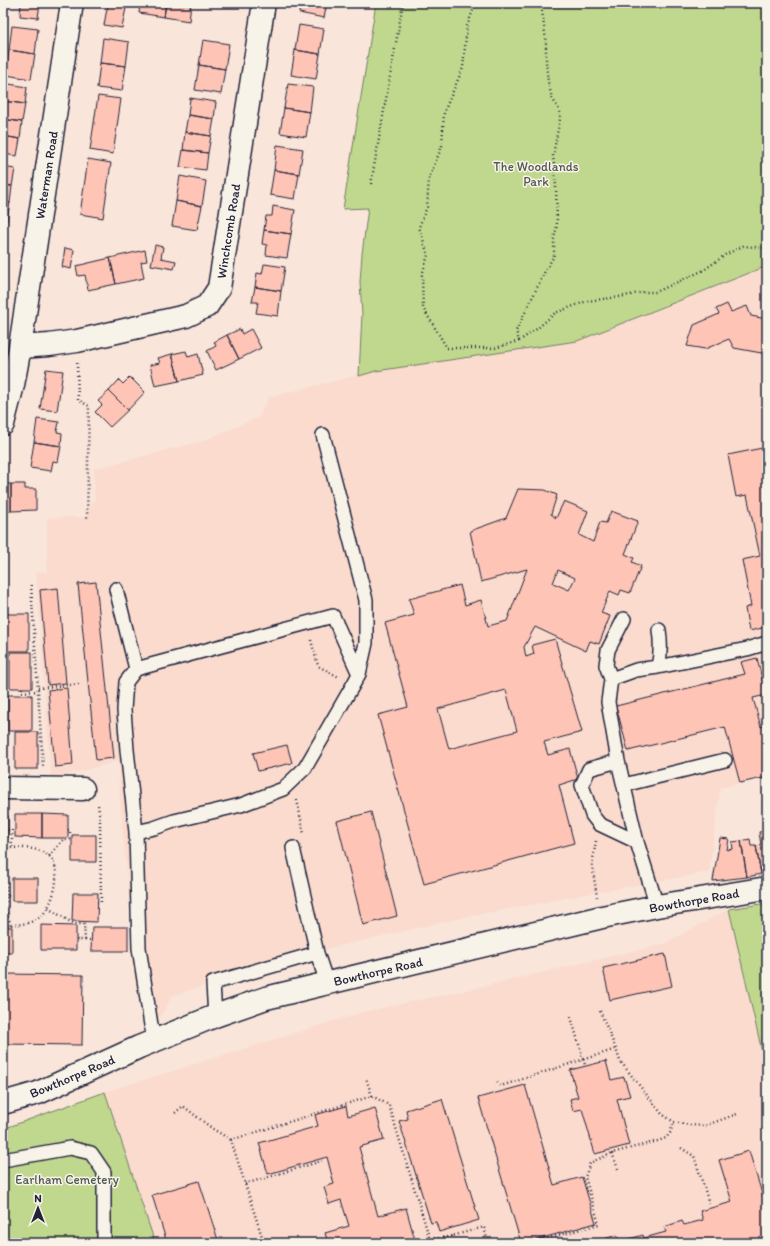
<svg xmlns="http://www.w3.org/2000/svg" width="770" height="1246" font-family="Itim,sans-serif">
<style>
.built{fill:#fadbce}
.green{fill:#c0d88e;stroke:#717d64}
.building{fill:#fec4b5;stroke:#22223b;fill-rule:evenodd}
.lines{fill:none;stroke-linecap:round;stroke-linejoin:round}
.lane-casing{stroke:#22223b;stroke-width:16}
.street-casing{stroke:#22223b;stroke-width:25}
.secondary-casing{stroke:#22223b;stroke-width:25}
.path{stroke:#22223b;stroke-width:2.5;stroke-dasharray:1 3;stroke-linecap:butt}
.lane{stroke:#f7f3e8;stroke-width:13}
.street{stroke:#f7f3e8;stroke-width:22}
.secondary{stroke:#f7f3e8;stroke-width:22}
.labels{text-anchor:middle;stroke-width:3;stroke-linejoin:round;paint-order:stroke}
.park-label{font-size:13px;fill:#515954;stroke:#f7f3e8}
.street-label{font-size:13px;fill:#22223b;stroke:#f7f3e8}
</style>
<rect width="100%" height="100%" fill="#f9e5d9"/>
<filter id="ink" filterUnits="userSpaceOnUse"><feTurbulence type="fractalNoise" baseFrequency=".025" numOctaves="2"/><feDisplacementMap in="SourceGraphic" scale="8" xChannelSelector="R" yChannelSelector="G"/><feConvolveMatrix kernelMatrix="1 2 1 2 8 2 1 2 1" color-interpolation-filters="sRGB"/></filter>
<g filter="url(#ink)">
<!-- built -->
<path class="built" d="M 767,266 L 767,777 L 720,788 L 709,872 L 619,888 L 469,916 L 330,948 L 234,975 L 172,996 L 147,1041 L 135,959 L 120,798 L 119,761 L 51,779 L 36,572 L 47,572 L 47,518 L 85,517 L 95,499 L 94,469 L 203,441 L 259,417 L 269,397 L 376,371 L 577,341 Z
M 729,909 L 767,1073 L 767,1243 L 155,1243 L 105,1092 L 367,1011 L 473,989 L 664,944 Z"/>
<!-- green -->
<path class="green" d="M 376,3 L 767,3 L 767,266 L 577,341 L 376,371 L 359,376 L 362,314 L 360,282 L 362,254 L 368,208 L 343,209 Z
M 767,903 L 767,1073 L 729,909 Z
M 105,1092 L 155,1243 L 3,1243 L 3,1129 Z"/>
<!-- building -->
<path class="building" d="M 21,3 L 40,3 L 38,18 L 20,16 Z
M 108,3 L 127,3 L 122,28 L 104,25 Z
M 140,3 L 166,3 L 164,17 L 139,13 Z
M 166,3 L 191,3 L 189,21 L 164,17 Z
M 300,3 L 327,3 L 324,18 L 299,13 Z
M 299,25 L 324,29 L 320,54 L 295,50 Z
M 12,26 L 38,29 L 35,54 L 9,50 Z
M 103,38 L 129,42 L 126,66 L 100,63 Z
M 203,40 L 229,44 L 225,69 L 199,65 Z
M 9,50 L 35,54 L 31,79 L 6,75 Z
M 295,50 L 320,54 L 316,79 L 291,75 Z
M 100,63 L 126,66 L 122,91 L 97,88 Z
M 199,65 L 225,69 L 221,94 L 195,90 Z
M 3,83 L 27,87 L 25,104 L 3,101 Z
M 288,84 L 313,87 L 310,112 L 284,108 Z
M 98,96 L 121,99 L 113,154 L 90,150 Z
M 190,98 L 216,102 L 214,119 L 188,115 Z
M 3,101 L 25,104 L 22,122 L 3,119 Z
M 284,108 L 310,112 L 306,137 L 280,133 Z
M 188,115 L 214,119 L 211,136 L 185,132 Z
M 3,119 L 22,122 L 20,139 L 3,136 Z
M 185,132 L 211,136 L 208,153 L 183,150 Z
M 3,136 L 20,139 L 17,156 L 3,154 Z
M 277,145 L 303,149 L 299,174 L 274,170 Z
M 183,150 L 208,153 L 206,170 L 180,167 Z
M 88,159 L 111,163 L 103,218 L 80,214 Z
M 3,167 L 15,169 L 12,186 L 3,185 Z
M 274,170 L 299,174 L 295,199 L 270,195 Z
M 180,176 L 206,181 L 202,206 L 176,201 Z
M 3,185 L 12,186 L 10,203 L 3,202 Z
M 176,201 L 202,206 L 197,230 L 172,226 Z
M 3,202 L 10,203 L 7,220 L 3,220 Z
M 273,206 L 295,210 L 291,234 L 264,230 L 266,216 L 272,216 Z
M 3,220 L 7,220 L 5,238 L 3,237 Z
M 264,230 L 291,234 L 287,258 L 266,255 L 267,245 L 262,244 Z
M 155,245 L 163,247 L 161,258 L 176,261 L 174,269 L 151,265 Z
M 65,248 L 74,250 L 71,269 L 62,267 Z
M 145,250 L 147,261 L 141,262 L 144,278 L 116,284 L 110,258 Z
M 110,258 L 116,284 L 88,290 L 85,275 L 78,276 L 76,266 Z
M 264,264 L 285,267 L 281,291 L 255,287 L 257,273 L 262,274 Z
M 255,287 L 281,291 L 278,316 L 256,313 L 258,302 L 252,302 Z
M 727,304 L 731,312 L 747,306 L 751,316 L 767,319 L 767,354 L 734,348 L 729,339 L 705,349 L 687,346 L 694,325 L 719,314 L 716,309 Z
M 240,329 L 242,334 L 251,329 L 261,348 L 239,359 L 227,335 Z
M 227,335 L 239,359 L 216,370 L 207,351 L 216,346 L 214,342 Z
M 186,351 L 188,357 L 198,354 L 203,375 L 179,381 L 172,354 Z
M 172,354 L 179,381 L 155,386 L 150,365 L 160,363 L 158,358 Z
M 46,369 L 63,371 L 57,411 L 40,409 Z
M 130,377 L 145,392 L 128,410 L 109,391 L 119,380 L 123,384 Z
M 109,391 L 128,410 L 110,427 L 95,412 L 102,405 L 98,401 Z
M 37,419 L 59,422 L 57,432 L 62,433 L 61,446 L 34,442 Z
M 34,442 L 61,446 L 58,462 L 53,461 L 51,471 L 30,468 Z
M 767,447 L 767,627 L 749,631 L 745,608 L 751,606 L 742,560 L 760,556 L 747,495 L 736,497 L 728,455 Z
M 3,484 L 11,484 L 11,511 L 3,511 Z
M 11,484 L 25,484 L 25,489 L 36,489 L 36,510 L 11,511 Z
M 518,489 L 545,490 L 557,495 L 551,514 L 556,518 L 564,501 L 588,511 L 579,535 L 593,542 L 600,522 L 606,523 L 611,511 L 638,521 L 625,554 L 634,558 L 632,562 L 641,566 L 630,593 L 621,590 L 619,595 L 610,591 L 601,613 L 610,616 L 599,644 L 590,641 L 586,651 L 535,627 L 524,647 L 526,657 L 534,654 L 532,645 L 555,639 L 582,732 L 544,742 L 548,755 L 570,749 L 578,779 L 559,785 L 574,843 L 424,884 L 378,715 L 408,707 L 385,623 L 414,615 L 409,599 L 460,585 L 465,605 L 481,600 L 488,626 L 507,621 L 527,569 L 481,582 L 470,531 L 506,518 ZM 558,570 L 575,578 L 569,590 L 553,583 ZM 506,690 L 517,731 L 449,749 L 438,709 Z
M 96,582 L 114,758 L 96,760 L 78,584 Z
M 58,588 L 66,683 L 48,685 L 40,590 Z
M 5,614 L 29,614 L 29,651 L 5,651 Z
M 10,652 L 32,652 L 32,688 L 10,688 Z
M 757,658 L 766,695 L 753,698 L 761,727 L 767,725 L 767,739 L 764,740 L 767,752 L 767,777 L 740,783 L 725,727 L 628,751 L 616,706 L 745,674 L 741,662 Z
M 67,688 L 73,765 L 55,767 L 48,690 Z
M 8,695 L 32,695 L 32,731 L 8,731 Z
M 15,732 L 38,732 L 38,769 L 15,769 Z
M 287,745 L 292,763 L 258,771 L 253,753 Z
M 371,812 L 397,916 L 363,925 L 337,821 Z
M 15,814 L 42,814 L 42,838 L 15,837 Z
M 42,814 L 68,815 L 68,838 L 42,838 Z
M 3,816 L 8,816 L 8,838 L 3,838 Z
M 767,831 L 767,874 L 761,874 L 756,846 L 761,845 L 759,832 Z
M 72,835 L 96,835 L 96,862 L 72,862 Z
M 720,838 L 729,839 L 727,850 L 733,849 L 732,842 L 741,841 L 747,877 L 713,881 Z
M 750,839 L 751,846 L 756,846 L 761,874 L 747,877 L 741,841 Z
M 12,878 L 38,878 L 38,901 L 12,901 Z
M 73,893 L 98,893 L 97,922 L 72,921 Z
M 41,925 L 76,926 L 76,950 L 41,950 Z
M 3,927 L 12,927 L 12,953 L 3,953 Z
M 92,927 L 128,927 L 128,951 L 91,951 Z
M 665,954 L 672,986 L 610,1000 L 603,968 Z
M 3,974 L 83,975 L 82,1045 L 3,1044 Z
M 606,1061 L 611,1080 L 624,1077 L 630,1096 L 617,1099 L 629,1145 L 595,1154 L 582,1109 L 573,1111 L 570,1099 L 578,1097 L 570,1070 Z
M 525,1085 L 554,1185 L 582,1177 L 596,1223 L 525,1243 L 521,1243 L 478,1098 Z
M 442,1099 L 479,1220 L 439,1232 L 436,1222 L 431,1223 L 399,1121 L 408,1119 L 406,1110 Z
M 346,1106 L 348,1116 L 375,1108 L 384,1140 L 359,1147 L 378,1216 L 406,1208 L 415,1240 L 403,1243 L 328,1243 L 325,1233 L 349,1226 L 341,1200 L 329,1204 L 324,1187 L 334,1184 L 327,1157 L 268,1174 L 259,1143 L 318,1126 L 315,1115 Z
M 749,1151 L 767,1210 L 767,1243 L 591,1243 L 617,1235 L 619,1242 L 643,1235 L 644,1238 L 666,1232 L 664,1227 L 682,1221 L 684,1225 L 703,1220 L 700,1211 L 732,1202 L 719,1160 Z
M 199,1181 L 219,1243 L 167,1243 L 152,1195 Z"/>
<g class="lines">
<defs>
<path id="lane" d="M 323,435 L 366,600 L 366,643 L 359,674
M 116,589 L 136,669 L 333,616 L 359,674 L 353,685 L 305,768 L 283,789 L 241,805 L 174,821 L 154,828 L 136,832
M 658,667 C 661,654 661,643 659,630
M 136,669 L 126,682 L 124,710 L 127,750 L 136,832 L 139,948 L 151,1025 L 155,1041
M 611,679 L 606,665 L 608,650 L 624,619
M 618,761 L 589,769 L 582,785 L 592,815 L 599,824 L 637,842
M 624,785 L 725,760
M 293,848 L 317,953
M 657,906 L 637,842 L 618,761 L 608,702 L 611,679 L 636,670 L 658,667 L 747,649 L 767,643
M 215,1016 L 213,983 L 317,953 L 327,983
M 3,1160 L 70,1148 L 91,1153 L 104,1172 L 104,1243"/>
<path id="street" d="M 20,347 L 72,3
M 3,424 L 13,385 L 20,347 L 49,345 L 77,341 L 186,316 L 207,306 L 219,288 L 264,3
M 3,788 L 83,789"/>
<path id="secondary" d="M 3,1103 L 38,1093 L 139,1047 L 215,1016 L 266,998 L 602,917 L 657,906 L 767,888"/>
</defs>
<!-- lane casing -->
<use href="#lane" class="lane-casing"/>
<!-- street casing -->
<use href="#street" class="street-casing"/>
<!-- secondary casing -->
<use href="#secondary" class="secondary-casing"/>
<!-- path -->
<path class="path" d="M 476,3 L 467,26 L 463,68 L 444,112 L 442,146 L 429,178 L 427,207 L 419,227 L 428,255 L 422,275 L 423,308 L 447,348 L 495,348 L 519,341
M 541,3 L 546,41 L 546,62 L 548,82 L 552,98 L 560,111 L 560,119 L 553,155 L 556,186 L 557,225 L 554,239 L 554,256 L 546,269 L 520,323 L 516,331 L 519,341 L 538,328 L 555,313 L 587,301 L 619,297 L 644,292 L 656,292 L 704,270 L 725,255 L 743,246 L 767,248
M 371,184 L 403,3
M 77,363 L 78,400 L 89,406 L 87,520
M 31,585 L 43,768
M 3,621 L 5,622
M 311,640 L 318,666 L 339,677
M 22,688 L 22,692 L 38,691
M 38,688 L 79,684
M 297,800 L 304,834
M 8,830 L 12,830 L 12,848
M 68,830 L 70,830 L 70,839
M 596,841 L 592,865 L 597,897
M 3,848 C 18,848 35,846 48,855 C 64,867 54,905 41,916 C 31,925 16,925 3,925
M 49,856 L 63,840 L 72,839
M 3,895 L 6,896 L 6,883 L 3,883
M 97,902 L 101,902 L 100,821 L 98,804
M 48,908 L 74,924 L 84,924 L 85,940 L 76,940
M 11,925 L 5,908 L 6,896 L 12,896
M 85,940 L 91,940
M 600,1011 L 616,1049 L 620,1061 L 662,1114 L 674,1122 L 690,1125 L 704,1126 L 737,1114
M 571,1017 L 585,1065
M 497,1082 L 501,1086 L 616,1049
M 372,1096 L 389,1105 L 430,1240
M 175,1113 L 183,1106 L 213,1129 L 231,1140
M 681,1148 L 694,1156 L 710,1206
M 612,1153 L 618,1169
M 245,1184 L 322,1161
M 452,1236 L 455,1243
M 264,1243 L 231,1140 L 372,1096 L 366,1078
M 428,1243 L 430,1240 L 452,1236 L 484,1227 L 488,1243
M 532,1243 L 599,1224 L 585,1177 L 590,1163 L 612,1153 L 658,1141 L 666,1138 L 670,1133 L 674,1122"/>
<!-- lane -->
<use href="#lane" class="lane"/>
<!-- street -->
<use href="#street" class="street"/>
<!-- secondary -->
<use href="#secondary" class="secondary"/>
</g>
</g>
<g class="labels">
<!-- park labels -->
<g class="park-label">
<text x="536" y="171">The Woodlands<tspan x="536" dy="15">Park</tspan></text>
<text x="67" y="1184">Earlham Cemetery</text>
</g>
<!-- street labels -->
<g class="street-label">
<text transform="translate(46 175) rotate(-81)" y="5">Waterman Road</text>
<text transform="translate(228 231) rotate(-81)" y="5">Winchcomb Road</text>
<text transform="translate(694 900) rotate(-10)" y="5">Bowthorpe Road</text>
<text transform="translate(378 971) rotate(-13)" y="5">Bowthorpe Road</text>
<text transform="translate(72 1076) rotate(-23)" y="5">Bowthorpe Road</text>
</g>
</g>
<!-- margin -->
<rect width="770" height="1246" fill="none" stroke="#f7f3e8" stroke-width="16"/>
<rect x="8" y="8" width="754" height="1230" fill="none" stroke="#22223b" stroke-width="1.5" filter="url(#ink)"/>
<!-- north arrow -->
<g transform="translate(38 1208)" stroke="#f7f3e8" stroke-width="3" paint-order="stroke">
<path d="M0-3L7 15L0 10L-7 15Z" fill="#22223b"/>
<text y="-6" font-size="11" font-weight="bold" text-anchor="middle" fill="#22223b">N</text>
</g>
</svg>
